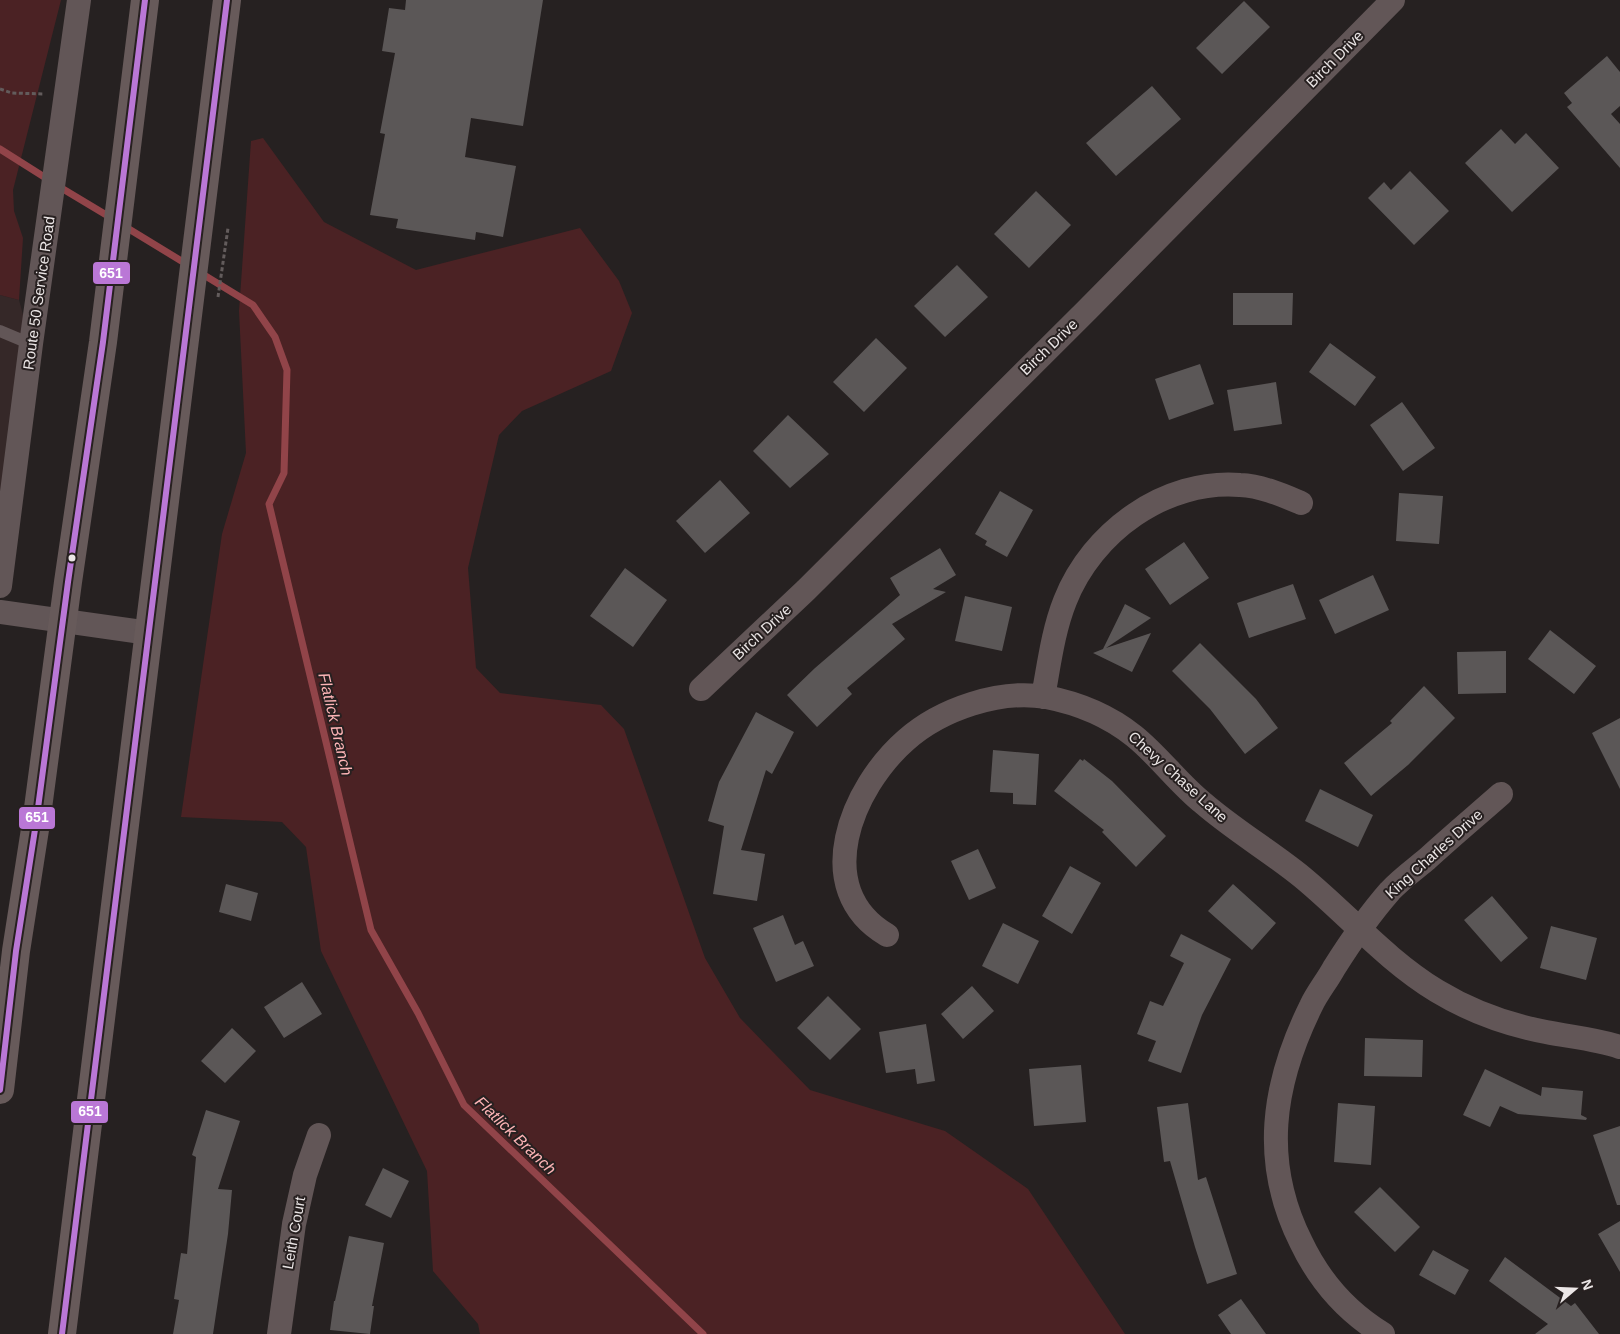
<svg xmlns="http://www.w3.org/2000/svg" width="1620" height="1334" font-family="Arial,sans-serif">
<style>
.built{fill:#352828}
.green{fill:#4b2224}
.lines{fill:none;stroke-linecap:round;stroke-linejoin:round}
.stream{stroke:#914449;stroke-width:7}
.building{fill:#5b5757}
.path{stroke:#635c5c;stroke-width:3;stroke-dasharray:4 2.5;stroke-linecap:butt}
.service{stroke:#625657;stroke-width:12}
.minor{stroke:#625657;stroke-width:24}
.trunk{stroke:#675a5a;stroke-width:28}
.bus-1-casing{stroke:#272020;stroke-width:10}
.bus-1{stroke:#ba77d6;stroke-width:6}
.bus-dot{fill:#ebe6e6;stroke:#272020;stroke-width:2}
.labels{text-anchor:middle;stroke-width:4;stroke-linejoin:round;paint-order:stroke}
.street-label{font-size:15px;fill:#ebe6e6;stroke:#272020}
.water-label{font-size:16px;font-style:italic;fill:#fdb4b6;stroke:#272020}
.line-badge{stroke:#272020;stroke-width:2}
.badge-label{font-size:14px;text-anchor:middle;font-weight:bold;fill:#fff}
</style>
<rect width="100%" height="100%" fill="#262121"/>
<!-- built -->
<path class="built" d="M 0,295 L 19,300 L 31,344 L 0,586 Z"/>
<!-- green -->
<path class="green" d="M 0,0 L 61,0 L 13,190 L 14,211 L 23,238 L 19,300 L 0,295 Z
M 263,138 L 324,222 L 416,270 L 580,228 L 619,281 L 632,313 L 611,371 L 522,411 L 499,435 L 468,568 L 476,668 L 500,693 L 601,705 L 624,729 L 705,958 L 740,1018 L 810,1090 L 945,1131 L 1028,1189 L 1125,1334 L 480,1334 L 478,1324 L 433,1271 L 427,1171 L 321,951 L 306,847 L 282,822 L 181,817 L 222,534 L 246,453 L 239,311 L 251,141 Z"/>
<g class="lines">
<!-- stream -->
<path class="stream" d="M 0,149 L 49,180
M 58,186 L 113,219
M 124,226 L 188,265
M 199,272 L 253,305 L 275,337 L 287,370 L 284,473 L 269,504 L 371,930 L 418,1013 L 464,1105 L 703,1334"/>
</g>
<!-- building -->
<path class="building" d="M 406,0 L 543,0 L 523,126 L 471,118 L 465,157 L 516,166 L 503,237 L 476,232 L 475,240 L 396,228 L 398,219 L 370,215 L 385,134 L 380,133 L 395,53 L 382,51 L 389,8 L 405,10 Z
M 1244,1 L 1270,27 L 1222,74 L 1196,48 Z
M 1607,56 L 1620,72 L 1620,106 L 1611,114 L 1620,124 L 1620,168 L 1567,107 L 1572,103 L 1564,93 Z
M 1152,86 L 1181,119 L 1116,176 L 1086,143 Z
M 1501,129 L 1515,144 L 1526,133 L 1559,168 L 1512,212 L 1465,163 Z
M 1410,171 L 1449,211 L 1414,245 L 1368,198 L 1384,182 L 1391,190 Z
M 1036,191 L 1071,225 L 1029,268 L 994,234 Z
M 957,265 L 988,297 L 945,337 L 914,306 Z
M 1233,293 L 1293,293 L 1292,325 L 1233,325 Z
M 876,338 L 907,368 L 864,412 L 833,382 Z
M 1330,343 L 1376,377 L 1355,406 L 1309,372 Z
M 1200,364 L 1214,404 L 1169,420 L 1155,379 Z
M 1276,382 L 1282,424 L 1234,431 L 1227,390 Z
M 1402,402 L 1435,448 L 1403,471 L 1370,425 Z
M 788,415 L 829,454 L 790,488 L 753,451 Z
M 720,480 L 750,513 L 705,553 L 676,521 Z
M 1000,491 L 1033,510 L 1007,557 L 985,545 L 987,541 L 975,534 Z
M 1399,493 L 1443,496 L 1439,544 L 1396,541 Z
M 1184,542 L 1209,578 L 1170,605 L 1145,569 Z
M 940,548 L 956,575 L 933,589 L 946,592 L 892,624 L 905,639 L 847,688 L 852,694 L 817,727 L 787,695 L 815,668 L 900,595 L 890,578 Z
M 625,568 L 667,600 L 633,647 L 590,616 Z
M 1373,575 L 1389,610 L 1335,634 L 1319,600 Z
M 1293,584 L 1306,619 L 1249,638 L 1237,603 Z
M 965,596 L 1012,607 L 1002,651 L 955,641 Z
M 1125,604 L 1151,618 L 1106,648 L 1151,633 L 1132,672 L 1093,653 L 1103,649 Z
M 1550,630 L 1596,666 L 1574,694 L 1528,659 Z
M 1200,643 L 1256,699 L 1278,728 L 1245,754 L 1210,709 L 1172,671 Z
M 1506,651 L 1506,693 L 1458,694 L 1457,652 Z
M 1424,686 L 1455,718 L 1408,765 L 1371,796 L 1344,763 L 1392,723 L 1390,721 Z
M 756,712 L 794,732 L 772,774 L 766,770 L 741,850 L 765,854 L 757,901 L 713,894 L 724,826 L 708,821 L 719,782 Z
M 1620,718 L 1620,789 L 1592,733 Z
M 993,750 L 1039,754 L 1036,805 L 1013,804 L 1013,793 L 990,792 Z
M 1080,759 L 1083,761 L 1084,759 L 1112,781 L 1166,836 L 1136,867 L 1102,832 L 1104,830 L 1054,791 Z
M 1320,789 L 1373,815 L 1358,847 L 1305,821 Z
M 978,849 L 996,888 L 969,900 L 951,861 Z
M 1070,866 L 1101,883 L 1072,934 L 1042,916 Z
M 226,884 L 258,893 L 251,921 L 219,912 Z
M 1233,884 L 1276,923 L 1252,950 L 1208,911 Z
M 1492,896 L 1528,938 L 1501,962 L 1464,920 Z
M 783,915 L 795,945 L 803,941 L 814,966 L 776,982 L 753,928 Z
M 1003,923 L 1039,941 L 1018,984 L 982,966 Z
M 1551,926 L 1597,938 L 1586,980 L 1540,968 Z
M 1181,934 L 1231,959 L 1202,1015 L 1181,1073 L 1148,1061 L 1156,1041 L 1137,1034 L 1150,1001 L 1163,1006 L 1184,963 L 1170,956 Z
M 302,982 L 322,1014 L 284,1038 L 264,1007 Z
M 972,986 L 994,1011 L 963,1039 L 941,1014 Z
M 828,996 L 861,1029 L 830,1060 L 797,1028 Z
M 926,1024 L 935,1081 L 917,1084 L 915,1069 L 886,1073 L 879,1032 Z
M 232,1028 L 256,1051 L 225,1083 L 201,1061 Z
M 1365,1038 L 1423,1040 L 1422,1077 L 1364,1076 Z
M 1081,1065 L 1086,1122 L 1034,1126 L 1029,1069 Z
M 1485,1069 L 1541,1096 L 1542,1087 L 1583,1091 L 1581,1115 L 1587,1118 L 1586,1120 L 1518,1114 L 1500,1106 L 1490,1127 L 1463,1115 Z
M 1188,1103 L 1198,1180 L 1206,1177 L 1237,1274 L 1207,1284 L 1195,1247 L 1170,1161 L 1164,1162 L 1157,1107 Z
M 1338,1103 L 1375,1106 L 1371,1165 L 1334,1162 Z
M 206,1110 L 240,1121 L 218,1189 L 232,1190 L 228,1234 L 213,1334 L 173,1334 L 179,1300 L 174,1299 L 181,1253 L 187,1254 L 196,1157 L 192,1155 Z
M 1620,1126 L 1620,1205 L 1617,1205 L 1593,1135 Z
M 383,1168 L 409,1181 L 391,1218 L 365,1205 Z
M 1380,1187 L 1420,1227 L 1395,1252 L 1354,1212 Z
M 1620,1221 L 1620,1272 L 1598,1234 Z
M 349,1236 L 384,1243 L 372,1306 L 374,1306 L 370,1334 L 330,1330 L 334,1301 L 335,1301 Z
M 1433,1250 L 1469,1270 L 1455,1295 L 1419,1275 Z
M 1505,1257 L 1571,1306 L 1575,1303 L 1599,1334 L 1535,1334 L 1548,1324 L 1489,1281 Z
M 1241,1299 L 1266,1334 L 1231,1334 L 1218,1315 Z"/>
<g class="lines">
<!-- path -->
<path class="path" d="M 0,89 L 12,93 L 44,94
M 218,297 L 228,228"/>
<!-- service -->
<path class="service" d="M 0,331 L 31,344"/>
<!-- minor -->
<path class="minor" d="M 0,586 L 31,344 L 79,0
M 0,612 L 149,633
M 701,689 L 806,590 L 1087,310 L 1393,0
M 1043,697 C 1049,665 1053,631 1065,601 C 1092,532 1165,479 1240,485 C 1262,486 1282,495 1301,503
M 887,935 C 809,889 852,787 906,740 C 941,709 1000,689 1046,697 C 1077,703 1109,716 1134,736 C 1159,756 1178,783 1203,803 C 1234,830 1270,851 1302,877 C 1347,914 1386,960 1437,991 C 1470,1011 1509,1025 1546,1032 C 1571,1037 1596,1039 1620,1047
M 279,1334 L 294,1224 L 305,1175 L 319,1135
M 1383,1334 C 1347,1312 1319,1280 1301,1242 C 1261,1162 1272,1085 1311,1006 C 1317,993 1327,981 1334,968 C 1351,941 1369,915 1390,891 C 1401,879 1415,869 1427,859 C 1451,837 1476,816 1501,794"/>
<!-- trunk -->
<path class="trunk" d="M 0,1090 L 16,951 L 36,823 L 68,582 L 103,342 L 145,0
M 62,1334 L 227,0"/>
<defs>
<path id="bus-1" d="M 0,1090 L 16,951 L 36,823 L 68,582 L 103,342 L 145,0
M 62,1334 L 227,0"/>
</defs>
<!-- bus-1 casing -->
<use href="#bus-1" class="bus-1-casing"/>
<!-- bus-1 -->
<use href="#bus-1" class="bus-1"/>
</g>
<!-- markers -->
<circle class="bus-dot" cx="72" cy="558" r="4.5"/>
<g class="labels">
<!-- street labels -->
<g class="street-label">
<text transform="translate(1335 59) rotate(-45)" y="5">Birch Drive</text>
<text transform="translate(39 293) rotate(-82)" y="5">Route 50 Service Road</text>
<text transform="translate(1049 347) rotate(-44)" y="5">Birch Drive</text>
<text transform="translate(762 632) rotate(-43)" y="5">Birch Drive</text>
<text transform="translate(1178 777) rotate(42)" y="5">Chevy Chase Lane</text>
<text transform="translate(1434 854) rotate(-42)" y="5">King Charles Drive</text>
<text transform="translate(294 1233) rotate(-80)" y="5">Leith Court</text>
</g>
<!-- water labels -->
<g class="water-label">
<text transform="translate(336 724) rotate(77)" y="6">Flatlick Branch</text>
<text transform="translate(516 1135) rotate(44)" y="6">Flatlick Branch</text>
</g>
</g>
<g class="line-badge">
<rect x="92" y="261" width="39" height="24" rx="5" fill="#ba77d6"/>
<rect x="18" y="806" width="38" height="24" rx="5" fill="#ba77d6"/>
<rect x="70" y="1100" width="39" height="24" rx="5" fill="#ba77d6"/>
</g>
<g class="badge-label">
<text x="111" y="278">651</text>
<text x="37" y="822">651</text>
<text x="90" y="1116">651</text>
</g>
<!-- north arrow -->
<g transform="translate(1575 1289) rotate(71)" stroke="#272020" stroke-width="4" paint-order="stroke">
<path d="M0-4L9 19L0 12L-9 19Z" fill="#ebe6e6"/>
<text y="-8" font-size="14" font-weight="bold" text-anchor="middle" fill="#ebe6e6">N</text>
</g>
</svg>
